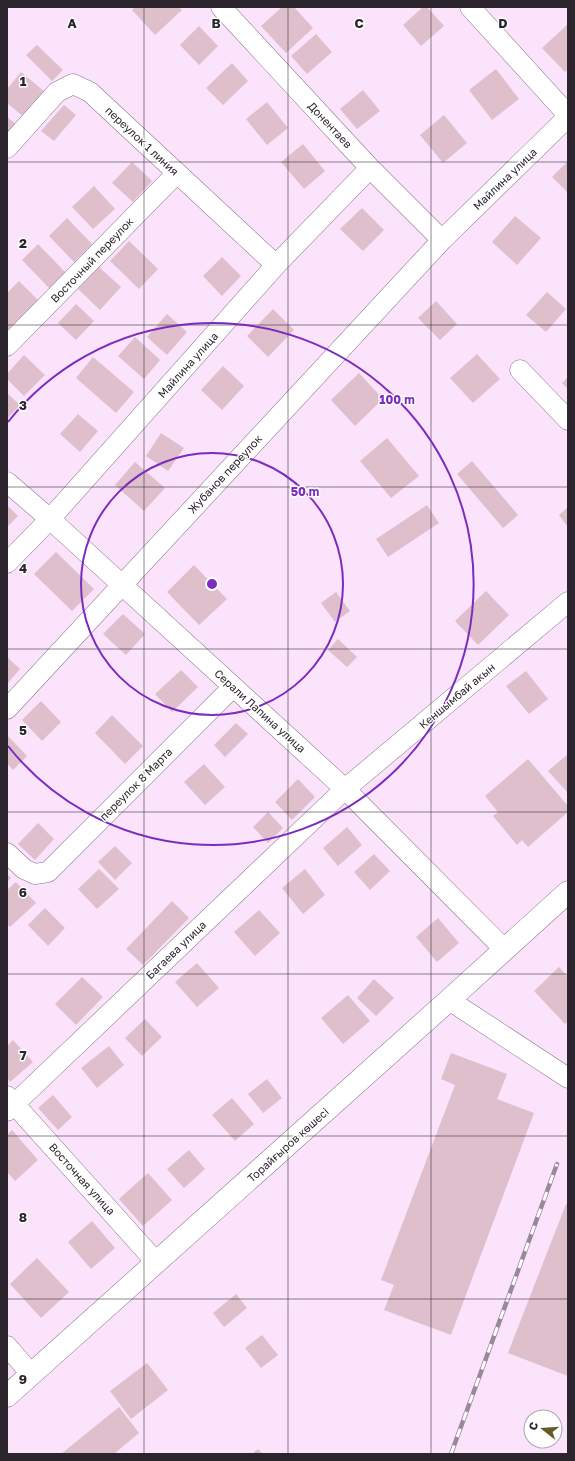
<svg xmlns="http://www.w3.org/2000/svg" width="575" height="1461" font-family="'Golos Text',sans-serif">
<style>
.building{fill:#dfbfcc}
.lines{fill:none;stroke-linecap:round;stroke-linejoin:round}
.minor-casing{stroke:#88748a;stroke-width:21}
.tertiary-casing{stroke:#88748a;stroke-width:23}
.minor{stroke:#fff;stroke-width:20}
.tertiary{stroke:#fff;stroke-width:22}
.rail-casing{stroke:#988899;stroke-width:4.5}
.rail{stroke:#fff;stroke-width:3;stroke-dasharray:9;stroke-linecap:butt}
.grid{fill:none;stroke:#2d252e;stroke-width:1;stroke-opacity:0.55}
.ring{fill:none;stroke:#7b2cbf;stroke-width:2}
.labels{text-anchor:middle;stroke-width:3;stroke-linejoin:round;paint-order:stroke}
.street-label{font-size:11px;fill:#2d252e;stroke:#fff}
.grid-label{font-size:13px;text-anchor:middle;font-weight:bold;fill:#2d252e;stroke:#fff;stroke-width:3;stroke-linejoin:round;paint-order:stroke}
.centre{fill:#7b2cbf;stroke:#fff;stroke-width:2}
.ring-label{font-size:12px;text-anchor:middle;font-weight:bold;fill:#7b2cbf;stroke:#fff;stroke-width:3;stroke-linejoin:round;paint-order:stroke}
</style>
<rect width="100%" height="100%" fill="#fae3fb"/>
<!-- building -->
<path class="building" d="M 135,7 L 179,7 L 182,10 L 155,35 L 132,10 Z
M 282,7 L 294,7 L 313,28 L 286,53 L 261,26 Z
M 423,7 L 427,7 L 444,26 L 421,46 L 403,25 Z
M 568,24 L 568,69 L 565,72 L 542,48 Z
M 199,26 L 218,46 L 199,65 L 180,45 Z
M 316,34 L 332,52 L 307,74 L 291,56 Z
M 37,45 L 63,70 L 52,81 L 26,55 Z
M 232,63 L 248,81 L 223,105 L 206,88 Z
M 496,69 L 519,99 L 492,120 L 469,90 Z
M 21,72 L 45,92 L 24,117 L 7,103 L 7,89 Z
M 363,90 L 380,111 L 357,129 L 340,109 Z
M 267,102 L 288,128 L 267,145 L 246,119 Z
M 64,105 L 76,115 L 54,141 L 41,131 Z
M 444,115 L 467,143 L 443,163 L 420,135 Z
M 7,117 L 16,124 L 7,135 Z
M 303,144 L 325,171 L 304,189 L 281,162 Z
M 568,161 L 568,193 L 552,177 Z
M 132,162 L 152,181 L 133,202 L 112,183 Z
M 94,186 L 115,209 L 93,229 L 72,207 Z
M 362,208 L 384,230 L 363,251 L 340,229 Z
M 515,216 L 541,238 L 517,265 L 492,242 Z
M 67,218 L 92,244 L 74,262 L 49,236 Z
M 129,241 L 158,269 L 139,289 L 110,261 Z
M 38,244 L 66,273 L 50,289 L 22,260 Z
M 222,257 L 241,276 L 222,296 L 203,276 Z
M 99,267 L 121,287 L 100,310 L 78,289 Z
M 19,281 L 41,303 L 7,335 L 7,293 Z
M 547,292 L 566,309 L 546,332 L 526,315 Z
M 436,301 L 457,324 L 440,340 L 418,318 Z
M 76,304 L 94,321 L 76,340 L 58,323 Z
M 273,309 L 294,330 L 268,357 L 247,336 Z
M 167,314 L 187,332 L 167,355 L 147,337 Z
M 135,337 L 160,360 L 144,379 L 118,356 Z
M 477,354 L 500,379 L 473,403 L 450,378 Z
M 24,355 L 45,375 L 24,396 L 7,379 L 7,374 Z
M 93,357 L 134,392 L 116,413 L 76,378 Z
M 223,366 L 244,386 L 222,410 L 201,390 Z
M 359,373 L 383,399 L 355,426 L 331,400 Z
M 568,377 L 568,389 L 562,383 Z
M 7,393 L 20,405 L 7,419 Z
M 78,414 L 98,431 L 80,452 L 60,434 Z
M 161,433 L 184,448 L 168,471 L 146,456 Z
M 387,438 L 419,476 L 391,498 L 360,461 Z
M 472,461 L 518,515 L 503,528 L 457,474 Z
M 135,462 L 165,488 L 144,511 L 115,485 Z
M 7,505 L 18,516 L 7,527 Z
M 427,505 L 439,523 L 388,557 L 376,539 Z
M 568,507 L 568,527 L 559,515 Z
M 56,552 L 94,589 L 72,611 L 34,574 Z
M 194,565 L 227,599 L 199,625 L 167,592 Z
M 486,591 L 509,615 L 478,645 L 455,621 Z
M 336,592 L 350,611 L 335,622 L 321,603 Z
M 123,614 L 145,634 L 126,655 L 103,634 Z
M 338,639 L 357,657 L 347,667 L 328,650 Z
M 7,657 L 20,669 L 7,684 Z
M 181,670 L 198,687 L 172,712 L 155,694 Z
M 526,671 L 548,699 L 529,714 L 506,686 Z
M 41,701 L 61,722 L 42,741 L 22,720 Z
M 112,715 L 143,746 L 125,764 L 95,733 Z
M 236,723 L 248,734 L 225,757 L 214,745 Z
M 7,735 L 27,756 L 13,770 L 7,763 Z
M 568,754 L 568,793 L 548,771 Z
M 528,759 L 568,806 L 568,812 L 528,847 L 522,840 L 517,845 L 493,816 L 498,812 L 485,796 Z
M 204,764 L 225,787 L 205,805 L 184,782 Z
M 298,779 L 315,797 L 292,820 L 275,802 Z
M 268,812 L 283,828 L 268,843 L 253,827 Z
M 38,823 L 54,839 L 35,860 L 18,844 Z
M 347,827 L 362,845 L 338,866 L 323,848 Z
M 115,846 L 132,863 L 115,880 L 98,862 Z
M 374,854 L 390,871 L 370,890 L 354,872 Z
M 99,869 L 119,889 L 97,909 L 78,889 Z
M 305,869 L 325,895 L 303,914 L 282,888 Z
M 7,874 L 11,878 L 7,882 Z
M 16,882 L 36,903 L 10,927 L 7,924 L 7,890 Z
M 172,901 L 189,918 L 143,965 L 126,949 Z
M 45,908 L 65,928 L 48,946 L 28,925 Z
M 259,910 L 280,933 L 255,956 L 234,932 Z
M 438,918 L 459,943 L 437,962 L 416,937 Z
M 197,963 L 219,988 L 197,1007 L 175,982 Z
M 559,967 L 568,977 L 568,1021 L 565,1024 L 534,991 Z
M 82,977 L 103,997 L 76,1025 L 55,1004 Z
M 374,979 L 394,998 L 376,1016 L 357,998 Z
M 348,995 L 370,1021 L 343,1044 L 321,1018 Z
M 145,1019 L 162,1037 L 142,1056 L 125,1038 Z
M 13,1040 L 33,1062 L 10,1082 L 7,1078 L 7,1046 Z
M 109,1046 L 124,1065 L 97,1088 L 81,1068 Z
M 451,1053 L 507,1074 L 497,1099 L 534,1113 L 451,1335 L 384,1310 L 394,1285 L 381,1280 L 455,1085 L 441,1079 Z
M 267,1079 L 282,1098 L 263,1113 L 248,1094 Z
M 53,1095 L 72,1117 L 58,1130 L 38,1108 Z
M 232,1098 L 254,1124 L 235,1141 L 212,1115 Z
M 12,1130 L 38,1160 L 15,1181 L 7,1172 L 7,1135 Z
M 189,1150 L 205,1169 L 184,1188 L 167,1169 Z
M 148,1173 L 172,1200 L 143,1226 L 119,1199 Z
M 566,1204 L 568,1204 L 568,1376 L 508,1353 Z
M 92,1221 L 115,1248 L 91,1269 L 68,1242 Z
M 37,1258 L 69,1292 L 41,1318 L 10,1284 Z
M 236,1294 L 247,1308 L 224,1327 L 213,1313 Z
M 262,1335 L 278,1355 L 261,1368 L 245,1348 Z
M 147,1363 L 168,1390 L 131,1419 L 110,1391 Z
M 119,1407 L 139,1433 L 114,1454 L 61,1454 Z
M 258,1449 L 263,1454 L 252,1454 Z"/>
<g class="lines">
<defs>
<path id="minor" d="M 221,7 L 370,168 L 442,240
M 470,7 L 568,115
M 7,148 L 57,92 L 73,84 L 90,92 L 276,265
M 7,346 L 177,173
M 520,370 L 568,420
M 7,482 L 50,519 L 345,789 L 504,949
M 7,563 L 50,519 L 276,265 L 370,168
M 7,709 L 442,240 L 568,117
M 7,853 L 24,869 L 35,874 L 48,872 L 233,687
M 449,1000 L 568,1078
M 7,1096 L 156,1262
M 7,1111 L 345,789 L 568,602
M 7,1346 L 31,1374"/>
<path id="tertiary" d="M 7,1396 L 449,1000 L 568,892"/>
</defs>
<!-- minor casing -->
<use href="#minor" class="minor-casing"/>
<!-- tertiary casing -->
<use href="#tertiary" class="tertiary-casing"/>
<!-- minor -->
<use href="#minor" class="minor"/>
<!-- tertiary -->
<use href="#tertiary" class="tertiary"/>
<defs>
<path id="rail" d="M 451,1454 L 557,1164"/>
</defs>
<!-- rail casing -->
<use href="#rail" class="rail-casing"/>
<!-- rail -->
<use href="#rail" class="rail"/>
</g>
<!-- grid -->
<path class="grid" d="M 144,7 L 144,1454M 288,7 L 288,1454M 431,7 L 431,1454M 7,162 L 568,162M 7,325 L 568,325M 7,487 L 568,487M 7,649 L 568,649M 7,812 L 568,812M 7,974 L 568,974M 7,1136 L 568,1136M 7,1299 L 568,1299"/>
<!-- distance rings -->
<g class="ring">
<circle cx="212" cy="584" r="131"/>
<path d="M8 422A261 261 0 1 1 8 746"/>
</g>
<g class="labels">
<!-- street labels -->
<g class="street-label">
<text transform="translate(330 125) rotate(47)" y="4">Донентаев</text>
<text transform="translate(142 141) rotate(43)" y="4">переулок 1 линия</text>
<text transform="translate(505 179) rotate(-44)" y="4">Майлина улица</text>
<text transform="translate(92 260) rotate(-46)" y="4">Восточный переулок</text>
<text transform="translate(188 365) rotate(-48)" y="4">Майлина улица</text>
<text transform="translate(225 474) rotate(-47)" y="4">Жубанов переулок</text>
<text transform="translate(457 696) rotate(-40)" y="4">Кеншымбай акын</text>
<text transform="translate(260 711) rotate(42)" y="4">Серали Лапина улица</text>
<text transform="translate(136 784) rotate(-45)" y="4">переулок 8 Марта</text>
<text transform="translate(176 950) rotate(-44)" y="4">Багаева улица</text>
<text transform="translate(288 1145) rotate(-42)" y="4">Торайғыров көшесі</text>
<text transform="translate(82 1179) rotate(48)" y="4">Восточная улица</text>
</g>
</g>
<g class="grid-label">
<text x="72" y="28">A</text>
<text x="216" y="28">B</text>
<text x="359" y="28">C</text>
<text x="503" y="28">D</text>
<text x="23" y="86">1</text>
<text x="23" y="248">2</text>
<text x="23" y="410">3</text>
<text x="23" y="573">4</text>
<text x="23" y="735">5</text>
<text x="23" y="897">6</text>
<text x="23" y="1060">7</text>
<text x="23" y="1222">8</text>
<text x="23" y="1384">9</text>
</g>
<circle cx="212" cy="584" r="6" class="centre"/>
<g class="ring-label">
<text x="397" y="404">100 m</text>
<text x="305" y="496">50 m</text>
</g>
<!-- border -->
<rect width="575" height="1461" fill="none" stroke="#2d252e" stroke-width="16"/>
<!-- north arrow -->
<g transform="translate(543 1429) rotate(287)"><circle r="19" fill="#ffffff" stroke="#aba8ab"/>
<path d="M0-3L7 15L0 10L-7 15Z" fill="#675a27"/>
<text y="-6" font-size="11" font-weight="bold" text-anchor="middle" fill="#2d252e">С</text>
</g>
</svg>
